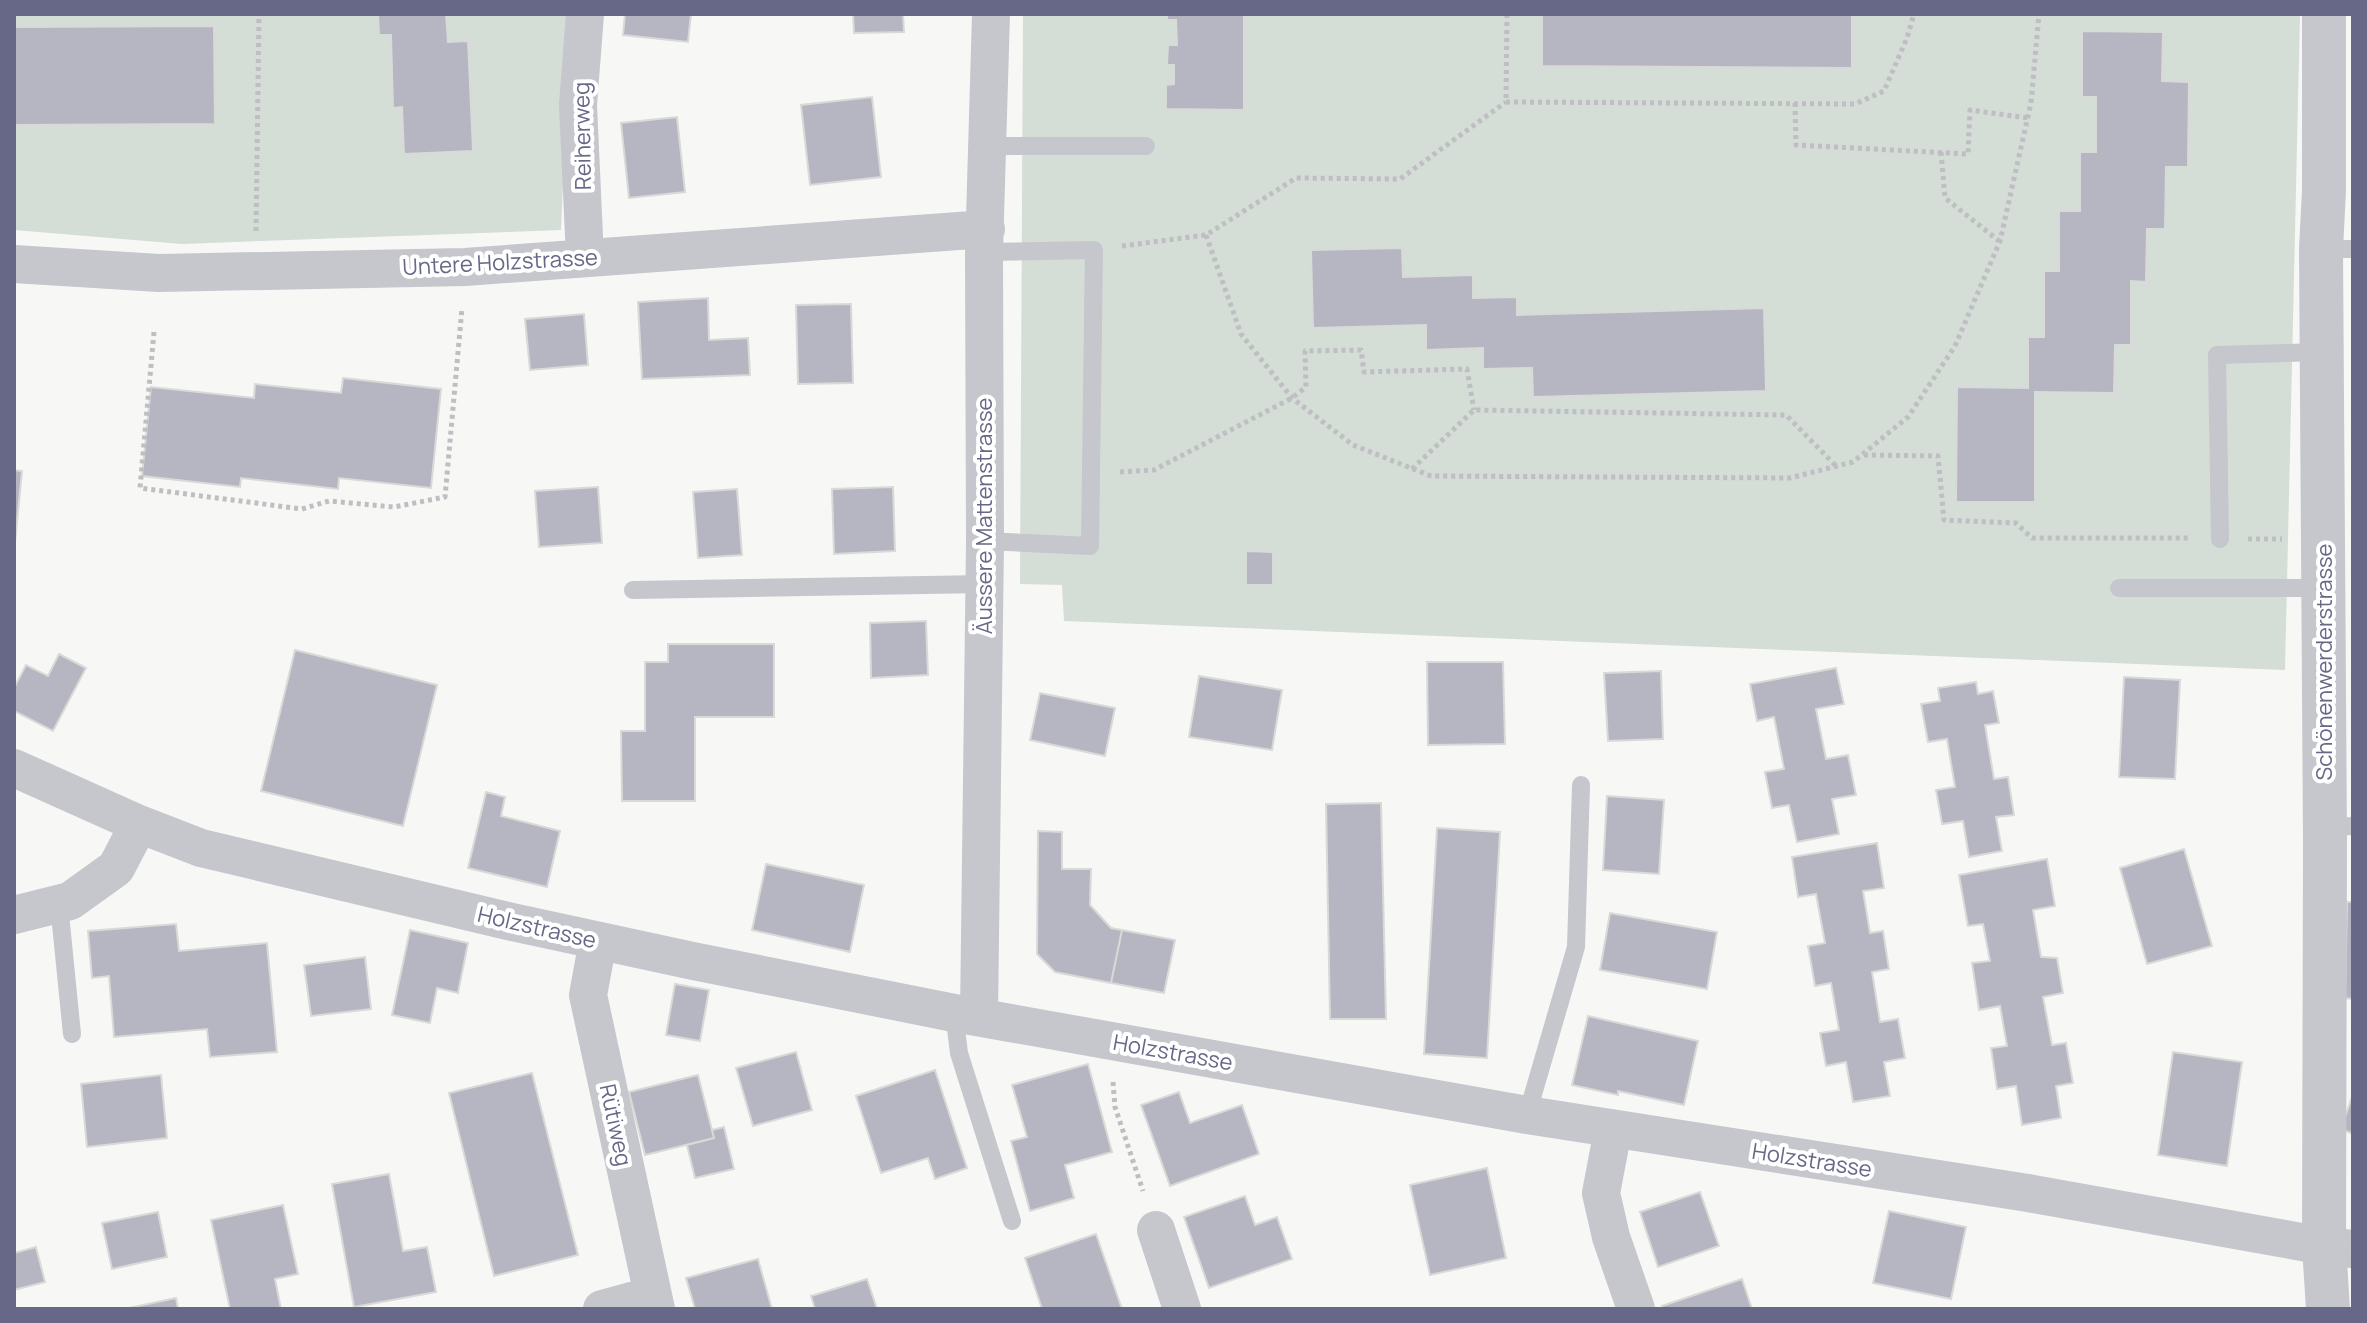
<svg xmlns="http://www.w3.org/2000/svg" width="2367" height="1323" font-family="Manrope,sans-serif">
<style>
.green{fill:#d4ddd6}
.building{fill:#b5b6c1;stroke:#d9dad8;stroke-width:2}
.lines{fill:none;stroke-linecap:round;stroke-linejoin:round}
.path{stroke:#bebec3;stroke-width:5;stroke-dasharray:4 4;stroke-linecap:butt}
.service{stroke:#c6c6cd;stroke-width:18}
.minor{stroke:#c6c6cd;stroke-width:38}
.tertiary{stroke:#c6c6cd;stroke-width:44}
.labels{text-anchor:middle;stroke-width:8;stroke-linejoin:round;paint-order:stroke}
.street-label{font-size:22px;fill:#676787;stroke:#fff}
</style>
<rect width="100%" height="100%" fill="#f7f8f5"/>
<!-- green -->
<path class="green" d="M 14,14 L 570,14 L 561,230 L 182,244 L 14,230 Z
M 1023,14 L 2300,14 L 2285,670 L 1064,621 L 1062,585 L 1020,584 Z"/>
<!-- building -->
<path class="building" d="M 378,14 L 446,14 L 448,42 L 468,41 L 473,151 L 404,154 L 402,107 L 393,108 L 391,35 L 379,35 Z
M 625,14 L 691,14 L 688,42 L 623,35 Z
M 853,14 L 903,14 L 904,32 L 854,33 Z
M 1167,14 L 1244,14 L 1244,110 L 1166,109 L 1166,85 L 1174,84 L 1174,65 L 1167,65 L 1168,45 L 1177,45 L 1176,20 L 1167,20 Z
M 1542,14 L 1852,14 L 1852,68 L 1542,66 Z
M 214,26 L 215,124 L 14,125 L 14,27 Z
M 2082,31 L 2163,32 L 2162,81 L 2189,82 L 2188,167 L 2166,167 L 2165,229 L 2147,229 L 2146,282 L 2131,281 L 2131,345 L 2115,345 L 2114,393 L 2035,392 L 2035,502 L 1956,502 L 1957,387 L 2028,388 L 2028,337 L 2044,337 L 2044,271 L 2059,271 L 2059,211 L 2080,211 L 2080,152 L 2096,152 L 2096,97 L 2082,97 Z
M 872,97 L 881,177 L 810,185 L 801,105 Z
M 677,117 L 685,192 L 629,198 L 621,123 Z
M 1402,248 L 1403,277 L 1473,275 L 1473,298 L 1517,297 L 1517,315 L 1764,308 L 1766,391 L 1533,397 L 1532,368 L 1483,369 L 1483,348 L 1426,350 L 1426,325 L 1313,328 L 1311,250 Z
M 708,298 L 709,340 L 748,338 L 750,375 L 642,379 L 638,302 Z
M 851,304 L 853,383 L 798,384 L 796,305 Z
M 584,314 L 588,365 L 530,370 L 525,319 Z
M 343,378 L 441,389 L 431,488 L 339,478 L 338,489 L 241,478 L 240,487 L 142,476 L 151,387 L 254,398 L 255,384 L 341,393 Z
M 14,470 L 22,471 L 14,553 Z
M 598,487 L 602,543 L 539,547 L 535,491 Z
M 893,487 L 895,551 L 834,554 L 832,489 Z
M 737,489 L 742,555 L 698,558 L 693,492 Z
M 1246,551 L 1273,552 L 1273,585 L 1246,585 Z
M 926,621 L 928,675 L 871,678 L 870,623 Z
M 668,644 L 774,644 L 774,717 L 695,717 L 695,801 L 622,801 L 621,731 L 645,731 L 645,662 L 668,662 Z
M 295,650 L 437,685 L 403,826 L 261,791 Z
M 59,654 L 86,668 L 53,731 L 14,711 L 14,688 L 26,665 L 48,676 Z
M 1427,662 L 1503,662 L 1505,744 L 1428,745 Z
M 1836,668 L 1844,704 L 1816,709 L 1826,759 L 1848,755 L 1856,795 L 1832,799 L 1839,834 L 1797,842 L 1789,805 L 1772,808 L 1765,772 L 1784,769 L 1774,717 L 1757,721 L 1750,684 Z
M 1661,671 L 1663,739 L 1608,741 L 1604,673 Z
M 1199,676 L 1282,690 L 1272,750 L 1189,737 Z
M 2124,677 L 2180,680 L 2175,779 L 2119,777 Z
M 1976,682 L 1978,694 L 1993,691 L 1999,723 L 1985,725 L 1994,779 L 2008,777 L 2014,815 L 1996,817 L 2002,851 L 1969,857 L 1963,821 L 1942,824 L 1936,790 L 1955,787 L 1947,739 L 1928,742 L 1921,704 L 1940,701 L 1938,688 Z
M 1040,693 L 1115,708 L 1105,756 L 1030,740 Z
M 486,792 L 505,797 L 501,816 L 560,831 L 547,887 L 468,868 Z
M 1607,796 L 1664,800 L 1659,874 L 1603,870 Z
M 1381,803 L 1386,1019 L 1330,1019 L 1326,804 Z
M 1437,828 L 1500,832 L 1487,1058 L 1424,1054 Z
M 1038,831 L 1062,832 L 1062,869 L 1091,869 L 1090,905 L 1111,928 L 1122,930 L 1111,983 L 1055,972 L 1037,954 Z
M 1877,843 L 1884,888 L 1863,891 L 1870,933 L 1883,931 L 1889,969 L 1872,972 L 1880,1022 L 1898,1019 L 1905,1058 L 1884,1062 L 1890,1096 L 1853,1102 L 1846,1062 L 1826,1066 L 1820,1033 L 1839,1030 L 1831,983 L 1815,986 L 1808,946 L 1825,943 L 1816,894 L 1798,897 L 1792,857 Z
M 2184,849 L 2212,946 L 2147,964 L 2120,868 Z
M 2047,859 L 2055,906 L 2033,910 L 2041,957 L 2057,958 L 2063,993 L 2043,997 L 2052,1045 L 2066,1043 L 2073,1083 L 2056,1086 L 2061,1118 L 2022,1125 L 2016,1086 L 1997,1089 L 1991,1048 L 2007,1046 L 2000,1006 L 1979,1010 L 1972,963 L 1990,961 L 1983,924 L 1968,926 L 1959,875 Z
M 766,864 L 864,885 L 850,952 L 752,930 Z
M 2347,902 L 2353,902 L 2353,999 L 2345,998 Z
M 1610,913 L 1717,932 L 1707,989 L 1600,970 Z
M 176,924 L 179,951 L 267,943 L 277,1052 L 210,1057 L 207,1029 L 114,1037 L 109,976 L 92,978 L 88,931 Z
M 410,930 L 468,943 L 458,993 L 437,988 L 430,1023 L 392,1015 Z
M 1122,930 L 1175,940 L 1164,993 L 1111,983 Z
M 365,957 L 371,1009 L 311,1016 L 304,965 Z
M 675,984 L 709,990 L 700,1041 L 666,1035 Z
M 1588,1016 L 1698,1041 L 1684,1105 L 1618,1091 L 1618,1095 L 1572,1085 Z
M 796,1052 L 812,1110 L 753,1126 L 736,1068 Z
M 2173,1052 L 2242,1062 L 2227,1166 L 2158,1155 Z
M 1088,1064 L 1112,1152 L 1065,1165 L 1074,1198 L 1030,1211 L 1011,1141 L 1027,1137 L 1012,1085 Z
M 935,1070 L 967,1168 L 935,1179 L 928,1158 L 881,1173 L 856,1096 Z
M 532,1073 L 578,1255 L 494,1276 L 449,1093 Z
M 161,1075 L 167,1138 L 87,1147 L 81,1084 Z
M 698,1075 L 714,1138 L 645,1155 L 629,1092 Z
M 1179,1092 L 1190,1123 L 1242,1105 L 1259,1154 L 1170,1186 L 1141,1105 Z
M 2353,1094 L 2353,1134 L 2341,1129 Z
M 724,1127 L 734,1169 L 695,1178 L 687,1145 L 714,1138 L 712,1130 Z
M 1487,1168 L 1506,1258 L 1430,1275 L 1410,1185 Z
M 389,1174 L 403,1251 L 427,1247 L 436,1292 L 354,1307 L 332,1184 Z
M 1700,1192 L 1719,1246 L 1658,1267 L 1640,1212 Z
M 1245,1196 L 1255,1225 L 1277,1217 L 1292,1259 L 1209,1288 L 1184,1217 Z
M 283,1205 L 298,1274 L 275,1279 L 281,1309 L 230,1309 L 211,1220 Z
M 1889,1211 L 1966,1227 L 1951,1299 L 1873,1283 Z
M 158,1212 L 167,1257 L 112,1269 L 102,1223 Z
M 1096,1234 L 1122,1309 L 1042,1309 L 1025,1258 Z
M 36,1247 L 45,1282 L 14,1290 L 14,1253 Z
M 758,1259 L 772,1309 L 695,1309 L 686,1278 Z
M 867,1279 L 877,1309 L 815,1309 L 811,1296 Z
M 1742,1279 L 1752,1309 L 1663,1309 L 1662,1306 Z
M 176,1298 L 178,1309 L 124,1309 Z"/>
<g class="lines">
<!-- path -->
<path class="path" d="M 1507,14 L 1506,102 L 1855,104 L 1884,91 L 1907,38 L 1914,14
M 1795,103 L 1796,145 L 1968,154 L 1970,110 L 2028,118
M 1941,152 L 1945,198 L 1999,241
M 256,231 L 259,14
M 1206,235 L 1241,334 L 1292,398 L 1353,445 L 1431,476 L 1790,478 L 1853,462 L 1908,417 L 1955,346 L 2000,241 L 2031,103 L 2039,14
M 1122,246 L 1206,235 L 1296,178 L 1400,179 L 1506,102
M 154,332 L 140,488 L 302,509 L 329,501 L 394,507 L 445,497 L 462,308
M 1864,455 L 1938,456 L 1944,520 L 2016,523 L 2032,538 L 2190,538
M 1412,469 L 1474,410 L 1786,415 L 1836,466
M 1120,472 L 1154,470 L 1292,398 L 1306,387 L 1305,351 L 1361,350 L 1364,372 L 1467,369 L 1474,410
M 2248,539 L 2282,539
M 1113,1082 L 1115,1107 L 1143,1191"/>
<!-- service -->
<path class="service" d="M 987,146 L 1146,146
M 2321,249 L 2353,249
M 984,252 L 1094,250 L 1090,546 L 985,541
M 2220,539 L 2217,355 L 2322,352
M 2119,588 L 2323,588
M 633,590 L 984,584
M 2325,827 L 2353,826
M 59,904 L 72,1034
M 954,1013 L 959,1053 L 1012,1221
M 1527,1115 L 1576,947 L 1581,785"/>
<!-- minor -->
<path class="minor" d="M 585,14 L 578,105 L 585,258
M 14,264 L 159,273 L 465,267 L 986,229
M 14,768 L 139,824 L 201,848 L 512,922 L 693,961 L 954,1013 L 1527,1115 L 2028,1193 L 2324,1246 L 2353,1249
M 14,915 L 70,901 L 116,868 L 139,824
M 598,941 L 588,995 L 656,1309
M 979,1017 L 985,541 L 984,252 L 991,14
M 1613,1130 L 1601,1193 L 1611,1237 L 1636,1309
M 1156,1230 L 1182,1309
M 602,1309 L 653,1295"/>
<!-- tertiary -->
<path class="tertiary" d="M 2324,14 L 2324,190 L 2321,249 L 2325,841 L 2324,1246 L 2328,1309"/>
</g>
<g class="labels">
<!-- street labels -->
<g class="street-label">
<text transform="translate(582 136) rotate(-91)" y="8">Reiherweg</text>
<text transform="translate(500 262) rotate(-3)" y="8">Untere Holzstrasse</text>
<text transform="translate(984 516) rotate(-90)" y="8">Äussere Mattenstrasse</text>
<text transform="translate(2324 662) rotate(-90)" y="8">Schönenwerderstrasse</text>
<text transform="translate(537 927) rotate(13)" y="8">Holzstrasse</text>
<text transform="translate(1173 1052) rotate(10)" y="8">Holzstrasse</text>
<text transform="translate(616 1125) rotate(78)" y="8">Rütiweg</text>
<text transform="translate(1812 1160) rotate(9)" y="8">Holzstrasse</text>
</g>
</g>
<!-- border -->
<rect width="2367" height="1323" fill="none" stroke="#676787" stroke-width="32"/>
</svg>
